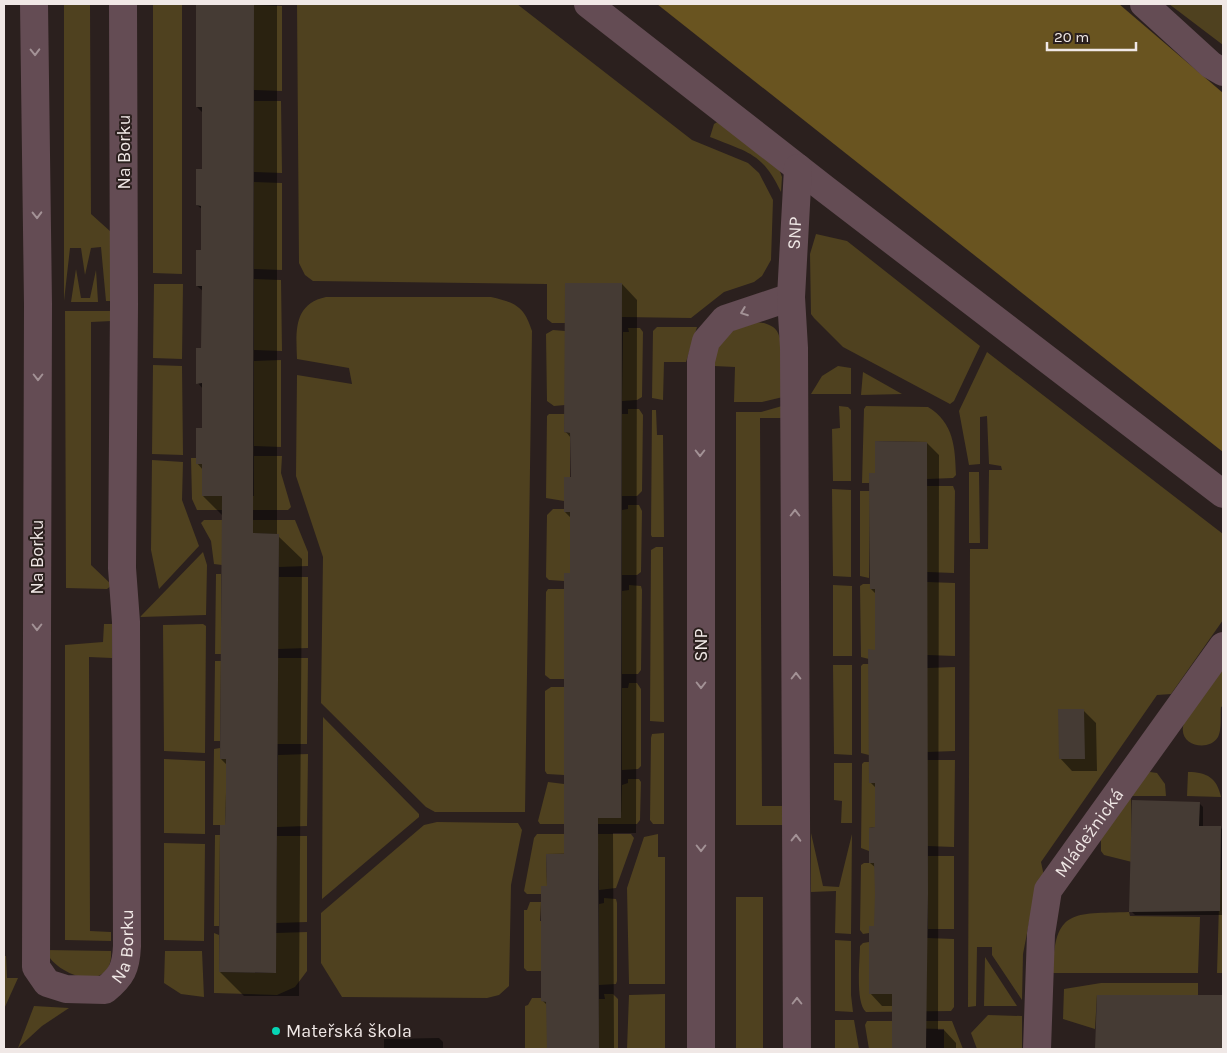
<svg xmlns="http://www.w3.org/2000/svg" width="1227" height="1053" font-family="Karla,sans-serif">
<style>
.green{fill:#4f411f}
.forest{fill:#695420}
.shadow{fill:#0007}
.building{fill:#453b34}
.lines{fill:none;stroke-linecap:round;stroke-linejoin:round}
.minor{stroke:#644c54;stroke-width:28}
.oneway{stroke:#a39296}
.poi-dot{fill:#07d5b5;stroke:#2b201e;stroke-width:2}
.labels{text-anchor:middle;stroke-width:4;stroke-linejoin:round;paint-order:stroke}
.street-label{font-size:18px;fill:#f0e8e6;stroke:#2b201e}
.poi-label{font-size:18px;fill:#f0e8e6;stroke:#2b201e;text-anchor:start}
</style>
<rect width="100%" height="100%" fill="#2b201e"/>
<!-- green -->
<path class="green" d="M 64,4 L 90,4 L 91,214 L 111,232 L 111,301 L 106,301 L 101,247 L 91,248 L 85,275 L 81,248 L 70,248 L 64,301 Z
M 153,4 L 182,4 L 182,274 L 153,273 Z
M 297,4 L 517,4 L 692,140 L 748,163 L 759,173 L 773,200 L 771,260 L 762,276 L 754,282 L 724,292 L 691,318 L 622,317 L 622,283 L 565,283 L 565,323 L 552,323 L 547,319 L 547,284 L 313,281 L 305,275 L 299,263 Z
M 1169,4 L 1223,4 L 1223,45 Z
M 254,5 L 282,6 L 282,91 L 254,90 Z
M 254,101 L 281,101 L 282,173 L 254,172 Z
M 719,121 L 778,166 L 782,177 L 781,192 C 763,153 747,152 710,137 L 714,124 Z
M 254,182 L 282,183 L 282,270 L 254,269 Z
M 816,234 L 847,241 L 980,346 L 954,401 L 950,404 L 843,347 L 814,318 L 811,314 L 810,254 Z
M 76,269 L 81,298 L 90,298 L 96,270 L 98,302 L 71,302 Z
M 254,279 L 281,280 L 282,351 L 254,350 Z
M 154,284 L 183,284 L 182,359 L 153,358 Z
M 326,297 L 491,297 C 516,303 524,306 532,331 L 525,812 L 435,812 L 426,807 L 321,703 L 323,557 L 296,476 L 297,375 L 352,384 L 349,368 L 297,359 C 296,332 293,304 326,297 Z
M 65,311 L 111,311 L 112,321 L 91,322 L 91,565 L 112,585 L 107,589 L 66,588 Z
M 749,322 C 757,322 765,322 773,327 C 787,336 782,381 783,397 L 762,402 L 734,402 L 735,367 L 714,366 C 714,342 730,331 749,322 Z
M 657,327 L 697,327 L 686,362 L 664,362 L 663,400 L 652,398 L 653,331 Z
M 628,328 L 640,328 L 643,332 L 642,397 L 637,400 L 622,401 L 623,332 L 629,332 Z
M 553,330 L 565,331 L 565,405 L 554,406 L 547,401 L 546,334 Z
M 987,352 L 1223,534 L 1223,620 L 1171,694 L 1157,695 L 1041,862 L 1044,876 L 1033,902 L 1023,954 L 1022,1000 L 992,955 L 992,947 L 977,947 L 976,1006 L 968,1007 L 970,549 L 988,549 L 989,470 L 1002,470 L 1001,466 L 989,464 L 987,416 L 980,417 L 980,464 L 969,465 L 959,411 Z
M 281,360 L 281,447 L 254,446 L 254,361 Z
M 153,365 L 182,366 L 183,455 L 152,454 Z
M 838,366 L 851,368 L 851,394 L 811,394 L 822,376 Z
M 863,372 L 902,394 L 861,395 Z
M 782,406 L 782,418 L 760,418 L 762,806 L 785,806 L 785,825 L 736,825 L 736,412 L 761,412 Z
M 839,406 L 848,407 L 851,410 L 851,481 L 833,481 L 832,429 L 840,428 Z
M 866,406 L 928,407 C 954,423 955,447 956,475 L 953,478 L 927,479 L 927,442 L 876,441 L 875,473 L 869,483 L 862,483 L 864,409 Z
M 628,409 L 639,409 L 643,415 L 642,491 L 637,496 L 622,496 L 622,414 L 628,414 Z
M 652,410 L 656,410 L 657,435 L 663,435 L 664,537 L 652,537 L 651,535 Z
M 549,414 L 565,414 L 564,432 L 570,433 L 570,477 L 564,501 L 546,498 L 547,416 Z
M 254,456 L 282,456 L 281,473 L 291,507 L 288,510 L 197,510 L 192,499 L 191,458 L 196,458 L 196,464 L 202,464 L 202,496 L 254,496 Z
M 152,460 L 183,462 L 182,500 L 199,546 L 159,589 L 151,550 Z
M 969,472 L 979,472 L 980,543 L 969,543 Z
M 927,486 L 953,486 L 955,491 L 954,573 L 927,572 Z
M 832,489 L 851,490 L 851,577 L 833,576 Z
M 860,491 L 870,491 L 869,578 L 860,576 Z
M 628,505 L 639,505 L 642,511 L 641,572 L 637,575 L 622,575 L 622,510 L 628,509 Z
M 553,509 L 564,509 L 565,512 L 570,512 L 570,573 L 564,573 L 564,581 L 549,580 L 546,577 L 547,515 Z
M 204,520 L 295,520 L 308,552 L 308,566 L 279,567 L 278,534 L 222,533 L 222,565 L 214,564 L 211,541 L 201,523 Z
M 656,547 L 663,547 L 664,722 L 650,721 L 651,550 Z
M 203,552 L 207,565 L 206,615 L 140,617 Z
M 216,574 L 221,574 L 221,654 L 215,654 Z
M 279,577 L 308,577 L 308,648 L 278,649 Z
M 927,582 L 955,583 L 955,656 L 927,655 Z
M 863,584 L 870,584 L 870,589 L 875,589 L 875,650 L 870,650 L 869,659 L 861,657 L 860,586 Z
M 629,585 L 641,586 L 642,590 L 641,670 L 638,674 L 622,674 L 622,591 L 629,590 Z
M 833,585 L 852,586 L 852,656 L 833,656 Z
M 548,589 L 564,589 L 564,679 L 550,679 L 545,675 L 546,592 Z
M 104,624 L 112,624 L 112,658 L 89,657 L 90,931 L 111,932 L 111,941 L 65,940 L 65,645 L 103,642 Z
M 203,624 L 206,626 L 205,753 L 164,751 L 163,625 Z
M 278,658 L 308,658 L 307,744 L 277,744 Z
M 215,661 L 221,661 L 220,741 L 214,741 Z
M 863,664 L 870,664 L 869,755 L 861,753 L 861,666 Z
M 833,665 L 852,665 L 852,755 L 834,754 Z
M 1223,665 L 1223,706 L 1221,707 C 1220,715 1222,730 1218,737 C 1209,752 1180,746 1183,727 C 1185,712 1214,679 1223,665 Z
M 955,667 L 955,751 L 927,752 L 927,668 Z
M 629,683 L 637,683 L 641,689 L 641,766 L 638,769 L 622,770 L 622,688 L 628,688 Z
M 551,687 L 564,687 L 564,775 L 547,774 L 545,771 L 545,691 Z
M 323,717 L 419,814 L 419,817 L 322,899 Z
M 664,733 L 664,824 L 653,824 L 650,820 L 651,738 L 652,734 Z
M 220,748 L 220,759 L 226,759 L 226,825 L 213,825 L 214,749 Z
M 308,754 L 307,826 L 277,827 L 278,755 Z
M 164,759 L 205,761 L 205,834 L 164,833 Z
M 927,760 L 955,760 L 954,847 L 927,846 Z
M 864,762 L 869,762 L 875,783 L 875,827 L 869,828 L 869,851 L 861,848 L 862,764 Z
M 834,763 L 852,763 L 852,823 L 841,823 L 842,801 L 834,800 Z
M 1150,772 L 1157,773 L 1165,784 L 1166,796 L 1131,796 L 1132,862 L 1104,855 L 1101,851 L 1101,838 L 1146,774 Z
M 1188,772 C 1207,772 1217,778 1221,797 L 1187,796 Z
M 628,779 L 639,779 L 641,782 L 640,820 L 637,824 L 540,824 L 538,821 L 548,782 L 564,784 L 564,818 L 621,818 L 622,785 L 628,783 Z
M 437,822 L 518,823 L 522,830 L 511,885 L 509,986 L 499,995 L 487,998 L 342,997 L 321,963 L 321,913 L 424,825 Z
M 811,833 L 823,886 L 839,887 L 852,834 L 851,934 L 835,933 L 836,891 L 811,892 Z
M 537,834 L 631,834 L 634,838 L 616,888 L 599,890 L 598,853 L 546,854 L 547,886 L 541,886 L 541,894 L 527,894 L 524,891 L 534,838 Z
M 658,834 L 658,857 L 665,857 L 665,984 L 629,984 L 627,888 L 644,837 Z
M 215,835 L 220,835 L 219,926 L 214,926 Z
M 277,836 L 307,836 L 307,922 L 276,923 Z
M 164,843 L 205,844 L 204,941 L 164,940 Z
M 928,856 L 954,856 L 954,929 L 928,929 Z
M 864,863 L 875,863 L 875,926 L 869,926 L 869,933 L 863,934 L 860,930 L 861,865 Z
M 1220,870 L 1223,870 L 1223,973 L 1217,973 Z
M 736,897 L 763,897 L 763,1049 L 736,1049 Z
M 604,898 L 616,899 L 617,903 L 617,981 L 616,984 L 599,985 L 599,904 L 604,903 Z
M 530,902 L 541,902 L 540,921 L 546,921 L 541,971 L 527,971 L 524,968 L 524,910 L 527,910 Z
M 1129,912 L 1130,916 L 1200,917 L 1198,973 L 1053,973 C 1054,908 1073,914 1129,912 Z
M 307,932 L 307,971 L 295,987 L 277,995 L 214,993 L 214,933 L 219,935 L 219,972 L 275,973 L 276,933 Z
M 927,938 L 954,939 L 954,1007 L 951,1011 L 866,1012 C 855,1002 860,961 860,946 L 863,943 L 869,942 L 869,994 L 926,993 Z
M 835,940 L 851,941 L 851,995 L 853,1012 L 835,1011 Z
M 45,950 L 111,951 C 114,994 57,978 45,950 Z
M 165,951 L 202,951 L 204,997 L 181,994 L 164,983 Z
M 4,956 L 6,956 L 7,978 L 18,978 L 4,1009 Z
M 985,957 L 1017,1006 L 984,1006 Z
M 1101,983 L 1198,983 L 1198,996 L 1097,995 L 1095,1029 L 1063,1019 L 1064,989 Z
M 604,994 L 613,994 L 618,999 L 618,1049 L 599,1049 L 599,999 L 605,999 Z
M 665,994 L 665,1049 L 627,1049 L 629,995 Z
M 532,998 L 541,998 L 547,1002 L 547,1049 L 525,1049 L 525,1006 L 528,1005 Z
M 34,1006 L 69,1008 L 42,1026 L 18,1048 Z
M 988,1015 L 1022,1016 L 1022,1049 L 977,1049 L 971,1033 Z
M 835,1020 L 854,1020 L 859,1049 L 835,1049 Z
M 867,1021 L 952,1021 L 963,1049 L 944,1049 L 944,1029 L 892,1028 L 892,1049 L 869,1049 L 865,1025 Z"/>
<!-- forest -->
<path class="forest" d="M 657,4 L 1119,4 L 1223,93 L 1223,452 Z"/>
<!-- shadow -->
<path class="shadow" d="M 197,4 L 277,4 L 277,535 L 302,559 L 299,996 L 244,996 L 220,972 L 227,765 L 221,759 L 223,516 L 203,496 L 203,470 L 197,463 L 203,429 L 203,389 L 198,383 L 203,350 L 203,291 L 197,286 L 203,251 L 203,210 L 197,205 L 203,170 L 203,113 L 197,107 Z
M 622,284 L 637,300 L 636,833 L 613,833 L 614,1049 L 548,1049 L 548,1006 L 542,1000 L 548,887 L 565,855 L 571,574 L 571,518 L 565,512 L 572,479 L 571,438 L 566,432 Z
M 927,443 L 939,455 L 938,1030 L 944,1030 L 956,1043 L 956,1049 L 893,1049 L 893,1006 L 882,1006 L 870,993 L 876,927 L 876,868 L 870,863 L 876,828 L 876,788 L 870,782 L 876,651 L 876,594 L 871,589 L 876,475 Z
M 1083,710 L 1096,723 L 1097,771 L 1072,771 L 1060,758 Z
M 1199,803 L 1203,807 L 1203,827 L 1220,827 L 1223,830 L 1223,915 L 1135,915 L 1131,911 Z
M 1098,996 L 1223,997 L 1223,1049 L 1097,1049 Z
M 439,1038 L 443,1042 L 443,1049 L 384,1049 L 384,1039 Z"/>
<!-- building -->
<path class="building" d="M 196,4 L 254,4 L 253,533 L 279,534 L 276,973 L 219,972 L 220,825 L 225,825 L 226,793 L 226,759 L 220,759 L 222,496 L 202,496 L 202,464 L 196,464 L 196,428 L 202,428 L 202,383 L 196,384 L 196,348 L 201,348 L 202,286 L 196,286 L 196,250 L 201,250 L 201,206 L 196,205 L 196,169 L 202,169 L 202,107 L 196,107 Z
M 565,283 L 622,283 L 621,818 L 598,818 L 599,1049 L 547,1049 L 546,1002 L 541,1001 L 541,886 L 547,886 L 546,854 L 564,854 L 564,573 L 570,573 L 570,512 L 564,512 L 564,477 L 571,477 L 570,433 L 564,432 Z
M 875,441 L 927,442 L 928,893 L 926,1049 L 892,1049 L 892,994 L 869,994 L 869,926 L 874,926 L 875,893 L 874,863 L 869,863 L 869,828 L 875,827 L 875,783 L 869,783 L 868,649 L 875,650 L 875,589 L 870,589 L 869,473 L 875,473 Z
M 1058,709 L 1084,709 L 1085,759 L 1059,759 Z
M 1132,800 L 1200,802 L 1199,826 L 1221,826 L 1220,911 L 1129,912 Z
M 1097,995 L 1223,995 L 1223,1049 L 1095,1049 Z"/>
<g class="lines">
<!-- minor -->
<g class="minor">
<path id="s1" d="M 34,4 L 38,304 L 36,967 L 47,983 L 66,989 L 105,990 C 122,976 126,968 127,946 L 126,622 L 122,568 L 124,305 L 123,4"/>
<path d="M 588,4 L 825,189 L 1223,494"/>
<path d="M 1144,4 L 1211,65 L 1223,72"/>
<path d="M 701,1049 L 701,361 L 706,341 L 725,319 L 791,297"/>
<path id="s2" d="M 797,1049 L 794,348 L 791,297 L 798,168"/>
<path id="s3" d="M 1037,1049 L 1041,934 L 1048,890 L 1223,646"/>
</g>
</g>
<!-- one-way arrows -->
<defs><path id="oneway-chevron" d="M-2-3.5L2.5 0L-2 3.5" fill="none" stroke-width="1.6" stroke-linecap="round" stroke-linejoin="round" transform="scale(1.25)"/></defs>
<g class="oneway">
<use href="#oneway-chevron" transform="translate(35 52) rotate(89)"/>
<use href="#oneway-chevron" transform="translate(37 215) rotate(89)"/>
<use href="#oneway-chevron" transform="translate(744 312) rotate(159)"/>
<use href="#oneway-chevron" transform="translate(38 377) rotate(90)"/>
<use href="#oneway-chevron" transform="translate(700 453) rotate(90)"/>
<use href="#oneway-chevron" transform="translate(795 513) rotate(-90)"/>
<use href="#oneway-chevron" transform="translate(37 627) rotate(90)"/>
<use href="#oneway-chevron" transform="translate(796 676) rotate(-90)"/>
<use href="#oneway-chevron" transform="translate(701 685) rotate(90)"/>
<use href="#oneway-chevron" transform="translate(796 838) rotate(-89)"/>
<use href="#oneway-chevron" transform="translate(701 848) rotate(90)"/>
<use href="#oneway-chevron" transform="translate(797 1001) rotate(-90)"/>
</g>
<!-- markers -->
<circle class="poi-dot" cx="276" cy="1031" r="5"/>
<g class="labels">
<!-- street labels -->
<g class="street-label">
<text transform="translate(124 152) rotate(-90)" y="6">Na Borku</text>
<text dy="6" stroke="none"><textPath href="#s2" startOffset="816">SNP</textPath></text>
<text transform="translate(37 557) rotate(-90)" y="6">Na Borku</text>
<text transform="translate(701 645) rotate(-90)" y="6">SNP</text>
<text dy="6" stroke="none"><textPath href="#s3" startOffset="230">Mládežnická</textPath></text>
<text dy="6" stroke="none"><textPath href="#s1" startOffset="1092">Na Borku</textPath></text>
</g>
<!-- poi labels -->
<g class="poi-label">
<text x="286" y="1037">Mateřská škola</text>
</g>
</g>
<!-- border -->
<rect width="1227" height="1053" fill="none" stroke="#f0e8e6" stroke-width="10"/>
<!-- scale -->
<path d="M1047 42v8h89v-8" fill="none" stroke="#f0e8e6" stroke-width="2.5"/>
<text x="1054" y="42" font-size="15" fill="#f0e8e6" stroke="#2b201e" stroke-width="4" paint-order="stroke">20 m</text>
</svg>
